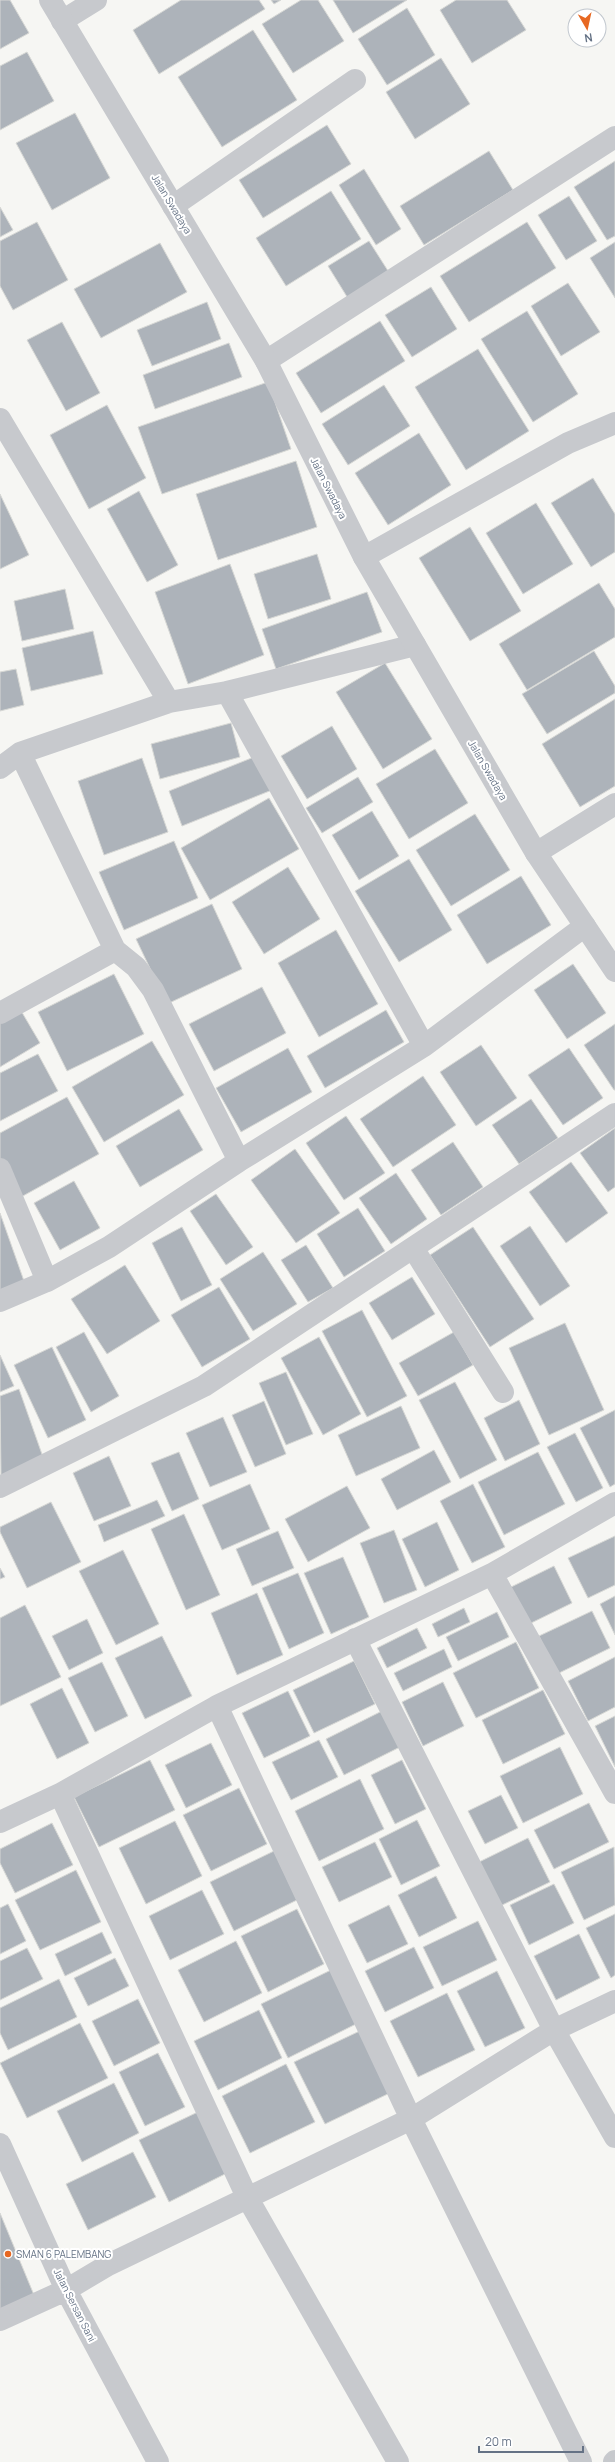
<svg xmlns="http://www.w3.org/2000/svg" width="615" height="2462" font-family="Manrope,sans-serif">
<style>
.building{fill:#adb3ba;stroke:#d7d8d5}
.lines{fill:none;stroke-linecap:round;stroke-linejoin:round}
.minor{stroke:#c7c9cd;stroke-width:22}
.tertiary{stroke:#c7c9cd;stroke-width:22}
.poi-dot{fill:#e76822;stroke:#fff;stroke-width:1.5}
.labels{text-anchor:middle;stroke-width:4;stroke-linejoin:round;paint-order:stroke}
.street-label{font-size:10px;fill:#657285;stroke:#fff}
.poi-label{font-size:10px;fill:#657285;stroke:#fff;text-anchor:start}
</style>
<rect width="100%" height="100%" fill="#f6f6f3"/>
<!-- building -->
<path class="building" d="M 0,0 L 10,0 L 29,33 L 0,49 Z
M 181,0 L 259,0 L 265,9 L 159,74 L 133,30 Z
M 271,0 L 281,0 L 274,4 Z
M 301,0 L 318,0 L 344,41 L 293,73 L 262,24 Z
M 333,0 L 407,0 L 353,33 Z
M 456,0 L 507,0 L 526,30 L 472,63 L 440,10 Z
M 407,8 L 435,55 L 387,85 L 358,39 Z
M 253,30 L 297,100 L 222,147 L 178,77 Z
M 27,52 L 54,101 L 0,130 L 0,66 Z
M 441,58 L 470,104 L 415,139 L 386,92 Z
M 75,113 L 110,178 L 52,210 L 16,143 Z
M 327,125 L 351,164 L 263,218 L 239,180 Z
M 489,151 L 513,190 L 424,245 L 400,206 Z
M 615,161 L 615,236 L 607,240 L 574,187 Z
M 364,169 L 401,229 L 376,245 L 339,185 Z
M 331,191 L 361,239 L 286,286 L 256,238 Z
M 569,196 L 597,241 L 566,260 L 538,215 Z
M 0,207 L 13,230 L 0,237 Z
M 37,222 L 68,280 L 13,310 L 0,286 L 0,241 Z
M 527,222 L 556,268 L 469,322 L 440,276 Z
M 369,241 L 390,274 L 349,300 L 328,266 Z
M 615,242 L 615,298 L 590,258 Z
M 160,243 L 187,292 L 101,338 L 74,289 Z
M 568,283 L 600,332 L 561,356 L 531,306 Z
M 431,287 L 457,329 L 412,357 L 385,315 Z
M 207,302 L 221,339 L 152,366 L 137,330 Z
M 527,311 L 578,394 L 533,422 L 481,339 Z
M 380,321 L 405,361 L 321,413 L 296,373 Z
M 62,322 L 100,393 L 66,411 L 27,340 Z
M 229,343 L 242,377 L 155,409 L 143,375 Z
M 478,349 L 529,431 L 466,470 L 415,387 Z
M 268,382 L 291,449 L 162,494 L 138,427 Z
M 384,385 L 410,426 L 348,465 L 322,424 Z
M 107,405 L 146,478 L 89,509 L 50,435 Z
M 419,433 L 451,485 L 388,525 L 355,473 Z
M 296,461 L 317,527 L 218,560 L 196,494 Z
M 593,478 L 615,514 L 615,552 L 591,567 L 551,503 Z
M 139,491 L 178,565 L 147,582 L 107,509 Z
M 0,494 L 29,555 L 0,569 Z
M 536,503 L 573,564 L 523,594 L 486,533 Z
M 470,527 L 521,611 L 470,641 L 419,558 Z
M 317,554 L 331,599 L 268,619 L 254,574 Z
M 230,564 L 264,655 L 188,684 L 155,592 Z
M 599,583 L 615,609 L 615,637 L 527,690 L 499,644 Z
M 65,589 L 74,629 L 22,641 L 14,601 Z
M 367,592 L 382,632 L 276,669 L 262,629 Z
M 93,631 L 103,674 L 31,691 L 22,648 Z
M 594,651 L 615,686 L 615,693 L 547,734 L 522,694 Z
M 385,663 L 432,739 L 383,769 L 336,692 Z
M 16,669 L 24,705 L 0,711 L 0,672 Z
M 615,699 L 615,786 L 580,807 L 542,744 Z
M 231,723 L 240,757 L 160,779 L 151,744 Z
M 332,726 L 357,769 L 307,799 L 281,756 Z
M 435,749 L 468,803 L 409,839 L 376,784 Z
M 259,755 L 272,790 L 182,826 L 169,791 Z
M 142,758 L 168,832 L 104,855 L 78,781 Z
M 358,777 L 373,802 L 322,833 L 306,808 Z
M 269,798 L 299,849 L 210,900 L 181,848 Z
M 372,811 L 399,856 L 359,880 L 332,835 Z
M 475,814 L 510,870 L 451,906 L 416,850 Z
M 174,841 L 198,898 L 124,930 L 99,872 Z
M 409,859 L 452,930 L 399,962 L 355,891 Z
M 288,867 L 320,919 L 264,954 L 232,902 Z
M 521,876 L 551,925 L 487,964 L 457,915 Z
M 212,904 L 242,969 L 167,1004 L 136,939 Z
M 336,930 L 378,1004 L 319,1037 L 278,963 Z
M 573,964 L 606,1013 L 567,1039 L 534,990 Z
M 114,974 L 144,1034 L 67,1071 L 38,1012 Z
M 262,987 L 286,1033 L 214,1071 L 189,1024 Z
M 20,1009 L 40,1043 L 0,1067 L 0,1021 Z
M 386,1010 L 404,1042 L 325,1088 L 307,1056 Z
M 615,1024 L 615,1090 L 614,1090 L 584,1045 Z
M 152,1041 L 184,1095 L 104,1142 L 72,1087 Z
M 481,1045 L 517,1098 L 476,1126 L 440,1072 Z
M 288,1048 L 312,1092 L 241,1132 L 216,1088 Z
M 569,1048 L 603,1098 L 563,1125 L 528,1075 Z
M 38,1054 L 58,1091 L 0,1121 L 0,1073 Z
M 423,1076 L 456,1125 L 393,1167 L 360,1119 Z
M 67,1097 L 99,1154 L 21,1197 L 0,1159 L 0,1133 Z
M 531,1099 L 558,1138 L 519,1164 L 492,1125 Z
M 179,1109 L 203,1150 L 140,1187 L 116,1146 Z
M 346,1116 L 385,1173 L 344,1200 L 306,1143 Z
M 615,1128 L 615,1187 L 608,1192 L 580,1153 Z
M 453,1142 L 483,1187 L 441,1215 L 411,1170 Z
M 295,1149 L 340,1213 L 296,1243 L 251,1180 Z
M 571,1162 L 608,1213 L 566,1243 L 529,1192 Z
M 396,1173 L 427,1219 L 391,1244 L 359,1198 Z
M 74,1181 L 100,1228 L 60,1250 L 34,1203 Z
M 216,1194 L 253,1247 L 226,1265 L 190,1211 Z
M 358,1208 L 385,1251 L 344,1277 L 317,1234 Z
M 0,1213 L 24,1281 L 0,1290 Z
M 530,1226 L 570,1286 L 540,1306 L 500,1246 Z
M 182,1227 L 212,1285 L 181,1301 L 152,1243 Z
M 473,1227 L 534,1319 L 490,1347 L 430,1255 Z
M 306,1245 L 333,1288 L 308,1302 L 281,1260 Z
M 263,1252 L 297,1304 L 253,1331 L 220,1279 Z
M 125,1265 L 160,1321 L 107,1354 L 71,1299 Z
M 412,1277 L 435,1314 L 392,1340 L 369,1303 Z
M 219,1287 L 250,1339 L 202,1367 L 171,1315 Z
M 362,1310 L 407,1396 L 367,1417 L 322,1331 Z
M 565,1323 L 604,1410 L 549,1435 L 509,1348 Z
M 84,1332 L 119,1396 L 91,1412 L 56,1347 Z
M 454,1332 L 473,1365 L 418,1396 L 399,1363 Z
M 319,1337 L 361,1414 L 323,1435 L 281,1358 Z
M 52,1347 L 86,1420 L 48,1438 L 14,1365 Z
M 0,1355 L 14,1386 L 0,1392 Z
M 286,1372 L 313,1434 L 286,1445 L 259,1383 Z
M 455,1382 L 497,1460 L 460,1479 L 419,1400 Z
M 19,1389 L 44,1460 L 1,1476 L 0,1396 Z
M 519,1400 L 540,1444 L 505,1461 L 484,1418 Z
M 264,1401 L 286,1454 L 255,1467 L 232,1415 Z
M 401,1406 L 420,1448 L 356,1476 L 338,1435 Z
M 615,1410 L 615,1484 L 610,1487 L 580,1428 Z
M 223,1417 L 247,1472 L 210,1487 L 186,1433 Z
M 575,1433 L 603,1488 L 576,1502 L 547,1447 Z
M 434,1450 L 451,1482 L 397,1510 L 381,1479 Z
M 179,1452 L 199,1499 L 172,1511 L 151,1463 Z
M 538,1452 L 565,1504 L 504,1535 L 478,1482 Z
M 109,1456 L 131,1506 L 94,1521 L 73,1473 Z
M 250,1484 L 270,1529 L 222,1550 L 202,1505 Z
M 473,1484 L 505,1547 L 472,1563 L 440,1501 Z
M 347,1486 L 370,1528 L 308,1562 L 285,1519 Z
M 157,1500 L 165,1516 L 104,1542 L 98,1525 Z
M 51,1502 L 81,1562 L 27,1588 L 0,1532 L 0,1527 Z
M 184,1514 L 220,1595 L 186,1610 L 151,1529 Z
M 437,1522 L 459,1570 L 425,1587 L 402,1539 Z
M 394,1530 L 417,1590 L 384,1603 L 360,1543 Z
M 278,1531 L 294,1568 L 252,1586 L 236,1549 Z
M 615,1536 L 615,1585 L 588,1598 L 568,1558 Z
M 123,1550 L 159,1624 L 116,1645 L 79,1571 Z
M 343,1557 L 369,1617 L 331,1634 L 304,1573 Z
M 554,1566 L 572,1603 L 525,1626 L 507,1589 Z
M 0,1568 L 5,1577 L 0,1579 Z
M 298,1573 L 324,1633 L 289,1649 L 262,1588 Z
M 257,1593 L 283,1655 L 237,1675 L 211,1613 Z
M 615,1596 L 615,1635 L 600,1604 Z
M 25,1605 L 61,1677 L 0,1706 L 0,1618 Z
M 464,1608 L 470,1622 L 438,1637 L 432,1624 Z
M 592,1611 L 610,1648 L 557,1674 L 539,1636 Z
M 497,1612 L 509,1637 L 458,1661 L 446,1637 Z
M 87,1619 L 103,1653 L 69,1670 L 52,1636 Z
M 417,1628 L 427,1648 L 387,1668 L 377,1648 Z
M 162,1636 L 192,1696 L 145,1719 L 115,1658 Z
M 516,1642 L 539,1688 L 476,1718 L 453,1673 Z
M 444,1649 L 452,1667 L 403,1691 L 394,1673 Z
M 615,1657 L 615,1707 L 588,1721 L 568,1681 Z
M 354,1661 L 375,1704 L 314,1733 L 293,1690 Z
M 102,1662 L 128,1716 L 95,1732 L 68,1678 Z
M 443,1682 L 464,1726 L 423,1746 L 402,1702 Z
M 62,1688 L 89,1743 L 57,1759 L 30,1704 Z
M 543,1690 L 565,1734 L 503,1764 L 482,1720 Z
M 288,1691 L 310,1736 L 264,1758 L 242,1713 Z
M 384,1710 L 402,1746 L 344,1775 L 326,1739 Z
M 615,1716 L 615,1767 L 595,1726 Z
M 319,1740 L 338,1777 L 291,1800 L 272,1762 Z
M 211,1743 L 232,1785 L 186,1808 L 165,1765 Z
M 560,1747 L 583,1794 L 523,1823 L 500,1776 Z
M 150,1760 L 175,1810 L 99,1847 L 74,1797 Z
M 402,1760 L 426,1809 L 395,1824 L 371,1775 Z
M 360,1779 L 384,1829 L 319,1861 L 295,1811 Z
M 239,1788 L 267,1844 L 211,1871 L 183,1815 Z
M 501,1795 L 518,1828 L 485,1844 L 468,1811 Z
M 589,1803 L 609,1842 L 554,1869 L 534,1830 Z
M 417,1820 L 440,1866 L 401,1885 L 379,1839 Z
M 175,1821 L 202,1876 L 146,1904 L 119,1848 Z
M 52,1823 L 73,1865 L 15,1893 L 0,1863 L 0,1849 Z
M 528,1838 L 550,1882 L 498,1907 L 477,1863 Z
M 375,1842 L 392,1877 L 339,1902 L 322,1867 Z
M 614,1847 L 615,1905 L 584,1920 L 561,1872 Z
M 274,1851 L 297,1900 L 234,1931 L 210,1882 Z
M 76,1870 L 101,1922 L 40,1950 L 15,1900 Z
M 436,1876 L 457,1918 L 419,1937 L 398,1895 Z
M 554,1884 L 574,1923 L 529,1945 L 510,1905 Z
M 202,1890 L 224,1934 L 170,1960 L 149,1916 Z
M 8,1904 L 26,1941 L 0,1954 L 0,1908 Z
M 389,1905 L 408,1944 L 367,1963 L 348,1925 Z
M 297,1909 L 324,1964 L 268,1992 L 241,1936 Z
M 615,1914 L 615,1975 L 611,1978 L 586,1928 Z
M 478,1921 L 497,1960 L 442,1986 L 423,1947 Z
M 102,1932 L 112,1953 L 65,1976 L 55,1954 Z
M 579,1934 L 600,1978 L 556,2000 L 534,1956 Z
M 236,1941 L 262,1993 L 204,2022 L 178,1970 Z
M 414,1947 L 434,1988 L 385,2012 L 365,1971 Z
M 27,1948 L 43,1979 L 0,2000 L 0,1961 Z
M 115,1958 L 129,1986 L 88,2006 L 74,1978 Z
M 331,1970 L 358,2023 L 288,2058 L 261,2004 Z
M 497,1971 L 525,2028 L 485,2047 L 457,1991 Z
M 59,1979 L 77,2017 L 8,2050 L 0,2033 L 0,2008 Z
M 447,1993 L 475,2050 L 418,2077 L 390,2021 Z
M 138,1999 L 160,2043 L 114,2066 L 92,2021 Z
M 259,2010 L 282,2058 L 218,2090 L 194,2041 Z
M 80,2023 L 108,2078 L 27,2118 L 0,2063 Z
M 364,2029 L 394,2091 L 325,2124 L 294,2062 Z
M 158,2053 L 185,2107 L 145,2126 L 119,2072 Z
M 286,2064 L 315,2122 L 250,2153 L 222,2096 Z
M 114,2083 L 139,2133 L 82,2162 L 57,2111 Z
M 200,2111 L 229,2172 L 169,2202 L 139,2140 Z
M 133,2152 L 156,2197 L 88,2230 L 66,2184 Z
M 0,2213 L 34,2295 L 0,2309 Z"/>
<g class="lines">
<!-- minor -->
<path class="minor" d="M 62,21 L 96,0
M 173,206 L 355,80
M 266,361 L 615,137
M 0,419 L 169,702
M 364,557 L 568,443 L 615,423
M 227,692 L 424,1046
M 20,753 L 115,950 L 136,967 L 153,990 L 239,1161
M 0,768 L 20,753 L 169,702 L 227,692 L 415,645
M 536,853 L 615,804
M 0,1013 L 115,950
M 0,1169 L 47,1281
M 413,1248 L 503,1392
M 0,1301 L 47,1281 L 109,1247 L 239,1161 L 424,1046 L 585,926
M 0,1487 L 204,1386 L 615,1114
M 492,1574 L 615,1793
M 355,1639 L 554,2030 L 615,2137
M 217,1706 L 411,2119 L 581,2462
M 60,1794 L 247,2197 L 398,2462
M 0,1822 L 60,1794 L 217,1706 L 492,1574 L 615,1503
M 0,2144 L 66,2290 L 158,2462
M 0,2320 L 66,2290 L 108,2265 L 411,2119 L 554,2030 L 615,2001
M 614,2462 L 615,2461"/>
<!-- tertiary -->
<path class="tertiary" d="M 50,0 L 266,361 L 364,557 L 536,853 L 615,971"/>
</g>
<!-- markers -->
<circle class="poi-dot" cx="8" cy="2254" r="4"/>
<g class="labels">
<!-- street labels -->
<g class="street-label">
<text transform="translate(172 204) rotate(59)" y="4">Jalan Swadaya</text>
<text transform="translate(329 488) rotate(63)" y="4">Jalan Swadaya</text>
<text transform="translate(488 770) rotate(60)" y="4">Jalan Swadaya</text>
<text transform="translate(75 2305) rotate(63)" y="4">Jalan Sersan Sani</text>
</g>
<!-- poi labels -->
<g class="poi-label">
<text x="16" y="2258">SMAN 6 PALEMBANG</text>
</g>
</g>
<!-- north arrow -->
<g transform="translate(587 28) rotate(171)"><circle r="19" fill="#ffffff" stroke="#c1c7ce"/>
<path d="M0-3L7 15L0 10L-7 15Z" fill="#e76822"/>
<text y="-6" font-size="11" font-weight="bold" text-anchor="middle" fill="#657285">N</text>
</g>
<!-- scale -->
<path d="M479 2446v6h104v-6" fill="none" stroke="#657285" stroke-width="2"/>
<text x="485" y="2446" font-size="12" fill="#657285" stroke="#ffffff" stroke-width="3" paint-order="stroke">20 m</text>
</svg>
